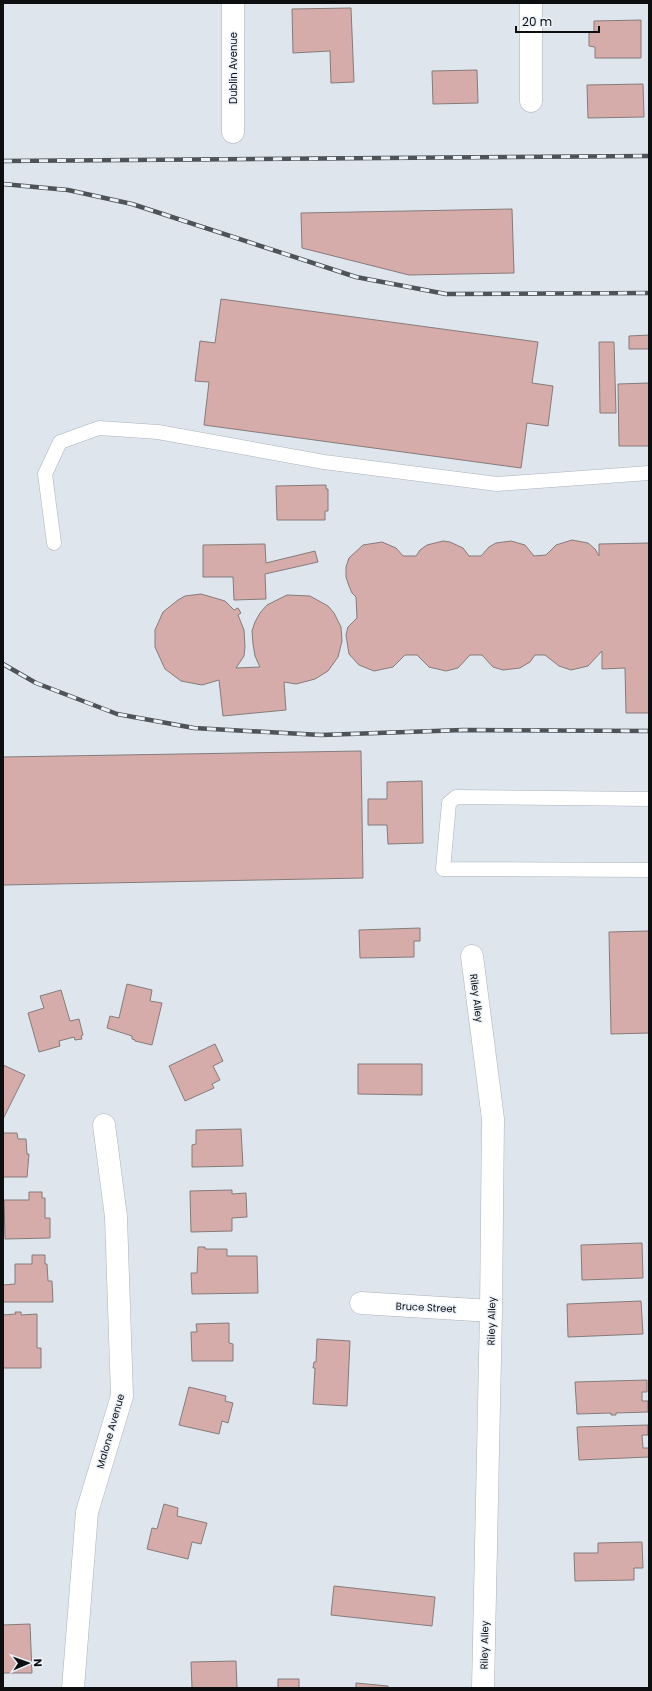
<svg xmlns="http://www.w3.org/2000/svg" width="652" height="1691" font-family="Poppins,sans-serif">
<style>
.building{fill:#d6acaa;stroke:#857b7a}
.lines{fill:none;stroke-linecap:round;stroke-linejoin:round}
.service-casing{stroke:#acb2ba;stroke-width:15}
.minor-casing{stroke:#acb2ba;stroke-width:23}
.service{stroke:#fff;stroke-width:14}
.minor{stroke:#fff;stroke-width:22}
.rail-casing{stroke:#4f5256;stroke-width:4.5}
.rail{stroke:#ecf2fa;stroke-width:3;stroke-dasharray:9;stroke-linecap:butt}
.labels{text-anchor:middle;stroke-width:3;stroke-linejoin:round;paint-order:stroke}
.street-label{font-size:10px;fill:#0c0e10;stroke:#ecf2fa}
</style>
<rect width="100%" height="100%" fill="#dee5ed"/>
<!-- building -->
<path class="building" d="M 351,8 L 354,82 L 331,83 L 330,51 L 293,53 L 292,9 Z
M 641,20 L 641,58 L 595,58 L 595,47 L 589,46 L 589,32 L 594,32 L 594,21 Z
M 477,70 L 478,103 L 433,104 L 432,71 Z
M 643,84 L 644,117 L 588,118 L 587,85 Z
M 512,209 L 514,273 L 409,275 L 302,248 L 301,213 Z
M 221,299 L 538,342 L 532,383 L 553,386 L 548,426 L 527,423 L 521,468 L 204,425 L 209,382 L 195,381 L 200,341 L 215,343 Z
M 649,335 L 649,349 L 629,349 L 629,336 Z
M 599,342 L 614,342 L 616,413 L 600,413 Z
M 649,383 L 649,446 L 619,446 L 618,384 Z
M 326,485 L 326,489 L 328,489 L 328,511 L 325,511 L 325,520 L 277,520 L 276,486 Z
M 572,540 L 588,543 L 595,549 L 599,556 L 599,544 L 649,543 L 649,713 L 626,713 L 625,668 L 602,669 L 602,651 L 588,666 L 571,670 L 559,666 L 545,655 L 535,655 L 530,662 L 520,668 L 503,670 L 493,667 L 482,655 L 470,655 L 458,668 L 446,671 L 429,667 L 417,655 L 405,655 L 393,667 L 374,671 L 359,665 L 349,654 L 346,635 L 348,627 L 357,618 L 356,597 L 352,593 L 349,586 L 346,577 L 346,567 L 349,558 L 363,545 L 382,542 L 396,548 L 403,556 L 416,556 L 420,550 L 427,545 L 443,541 L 450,542 L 463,548 L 469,556 L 481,556 L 489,547 L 496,543 L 511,541 L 525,545 L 534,556 L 546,555 L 556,545 Z
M 265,544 L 266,563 L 315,551 L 318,562 L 265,574 L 266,599 L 234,600 L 233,577 L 203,577 L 203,545 Z
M 201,594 L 225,601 L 234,610 L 238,608 L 241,613 L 238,615 L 244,630 L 245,647 L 244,656 L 236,668 L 260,667 L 255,656 L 253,644 L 252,631 L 255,622 L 260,613 L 267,605 L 287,595 L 310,596 L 328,606 L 334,613 L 341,627 L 342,641 L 338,657 L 328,671 L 315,679 L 296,684 L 284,682 L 286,710 L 223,716 L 219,680 L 202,685 L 181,681 L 165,669 L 155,647 L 155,630 L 163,612 L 178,600 L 185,596 Z
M 361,751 L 363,878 L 3,885 L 3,757 Z
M 422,781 L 423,843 L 388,844 L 387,825 L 368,825 L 368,799 L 387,799 L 387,782 Z
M 420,928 L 420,941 L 414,941 L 414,957 L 360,958 L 359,930 Z
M 649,931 L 649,1033 L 611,1034 L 609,932 Z
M 127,984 L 152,990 L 150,1001 L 162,1003 L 152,1045 L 135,1041 L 135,1040 L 132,1039 L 132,1036 L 107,1028 L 110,1016 L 119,1018 Z
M 61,990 L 70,1021 L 79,1019 L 83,1035 L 81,1036 L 82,1039 L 75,1040 L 74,1037 L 59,1041 L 60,1046 L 39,1052 L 28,1013 L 44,1008 L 40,996 Z
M 215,1044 L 223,1061 L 213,1066 L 220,1080 L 212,1084 L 214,1088 L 185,1101 L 169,1066 Z
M 358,1064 L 422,1064 L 422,1095 L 358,1094 Z
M 3,1065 L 25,1075 L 3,1119 Z
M 241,1129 L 243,1166 L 192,1167 L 192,1145 L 196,1144 L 196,1130 Z
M 3,1133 L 17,1133 L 18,1139 L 26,1139 L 27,1154 L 29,1154 L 27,1177 L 3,1177 Z
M 232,1190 L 232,1194 L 246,1193 L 247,1217 L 232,1218 L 232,1231 L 191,1232 L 190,1191 Z
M 29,1192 L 42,1192 L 42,1198 L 45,1198 L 45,1218 L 50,1218 L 50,1238 L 5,1239 L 4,1200 L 29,1200 Z
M 642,1243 L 643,1278 L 582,1280 L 581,1245 Z
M 198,1247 L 205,1247 L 205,1249 L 227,1249 L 227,1256 L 257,1256 L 258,1293 L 192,1294 L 191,1273 L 197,1273 Z
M 32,1255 L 45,1255 L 45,1264 L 47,1264 L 48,1281 L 52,1281 L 53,1302 L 3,1302 L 3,1285 L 15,1284 L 15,1264 L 32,1264 Z
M 641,1301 L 643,1334 L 568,1337 L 567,1304 Z
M 15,1312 L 21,1312 L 21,1315 L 37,1314 L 37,1348 L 41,1348 L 41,1368 L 3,1368 L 3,1315 L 16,1314 Z
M 229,1323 L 229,1343 L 233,1344 L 233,1361 L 192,1361 L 191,1332 L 197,1332 L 196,1324 Z
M 317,1339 L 350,1341 L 347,1406 L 313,1404 L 315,1368 L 313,1368 L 314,1362 L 316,1362 Z
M 647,1380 L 647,1392 L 642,1392 L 642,1401 L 648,1401 L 648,1412 L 616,1413 L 616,1415 L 611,1415 L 611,1413 L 577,1414 L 575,1382 Z
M 189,1387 L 226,1396 L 225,1401 L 233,1403 L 228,1423 L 222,1421 L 219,1434 L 179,1425 Z
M 648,1425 L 648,1435 L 642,1435 L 643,1448 L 649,1448 L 649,1457 L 579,1460 L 577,1427 Z
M 164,1504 L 178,1508 L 177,1516 L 207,1523 L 201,1544 L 192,1542 L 188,1559 L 147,1549 L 152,1528 L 157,1529 Z
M 642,1542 L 643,1568 L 634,1568 L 634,1580 L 575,1581 L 574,1553 L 598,1553 L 598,1543 Z
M 334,1586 L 435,1597 L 432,1626 L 331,1615 Z
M 30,1624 L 32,1673 L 3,1673 L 3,1625 Z
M 236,1661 L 237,1688 L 192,1688 L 191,1662 Z
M 278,1679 L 299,1679 L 299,1688 L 278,1688 Z
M 356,1683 L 388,1686 L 388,1688 L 356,1688 Z"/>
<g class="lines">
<defs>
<path id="service" d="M 54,543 L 45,474 L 60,442 L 99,428 L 158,432 L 324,462 L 497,484 L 649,473
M 649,799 L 456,797 L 449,803 L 443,869 L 649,870"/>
<path id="minor" d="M 233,3 L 233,132
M 531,101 L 531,3
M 472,956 L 493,1119 L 491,1311 L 483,1688
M 361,1303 L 491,1311
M 73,1688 L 87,1512 L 122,1396 L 116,1217 L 104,1125"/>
</defs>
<!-- service casing -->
<use href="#service" class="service-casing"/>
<!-- minor casing -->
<use href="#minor" class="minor-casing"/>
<!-- service -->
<use href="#service" class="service"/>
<!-- minor -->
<use href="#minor" class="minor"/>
<defs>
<path id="rail" d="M 3,161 L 649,156
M 3,184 L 68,190 L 132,204 L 356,277 L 446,294 L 649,293
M 3,664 L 36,683 L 117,714 L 194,728 L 321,735 L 463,730 L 649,731"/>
</defs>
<!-- rail casing -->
<use href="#rail" class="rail-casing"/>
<!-- rail -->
<use href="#rail" class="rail"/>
</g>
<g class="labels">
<!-- street labels -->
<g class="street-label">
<text transform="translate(233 68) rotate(-90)" y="4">Dublin Avenue</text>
<text transform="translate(477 998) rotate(83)" y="4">Riley Alley</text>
<text transform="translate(426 1307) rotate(3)" y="4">Bruce Street</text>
<text transform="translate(491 1321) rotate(-89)" y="4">Riley Alley</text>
<text transform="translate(110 1431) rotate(-74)" y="4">Malone Avenue</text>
<text transform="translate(484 1645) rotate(-89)" y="4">Riley Alley</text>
</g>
</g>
<!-- border -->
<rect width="652" height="1691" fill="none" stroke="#0c0e10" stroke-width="8"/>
<!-- north arrow -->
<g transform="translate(28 1663) rotate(88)" stroke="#ecf2fa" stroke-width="3" paint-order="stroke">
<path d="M0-3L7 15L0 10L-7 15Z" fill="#0c0e10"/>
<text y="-6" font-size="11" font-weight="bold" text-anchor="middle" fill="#0c0e10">N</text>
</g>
<!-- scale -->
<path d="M516 26v6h83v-6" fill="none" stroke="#0c0e10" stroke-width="2"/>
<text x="522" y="26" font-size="12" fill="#0c0e10" stroke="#ecf2fa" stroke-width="3" paint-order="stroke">20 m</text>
</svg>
